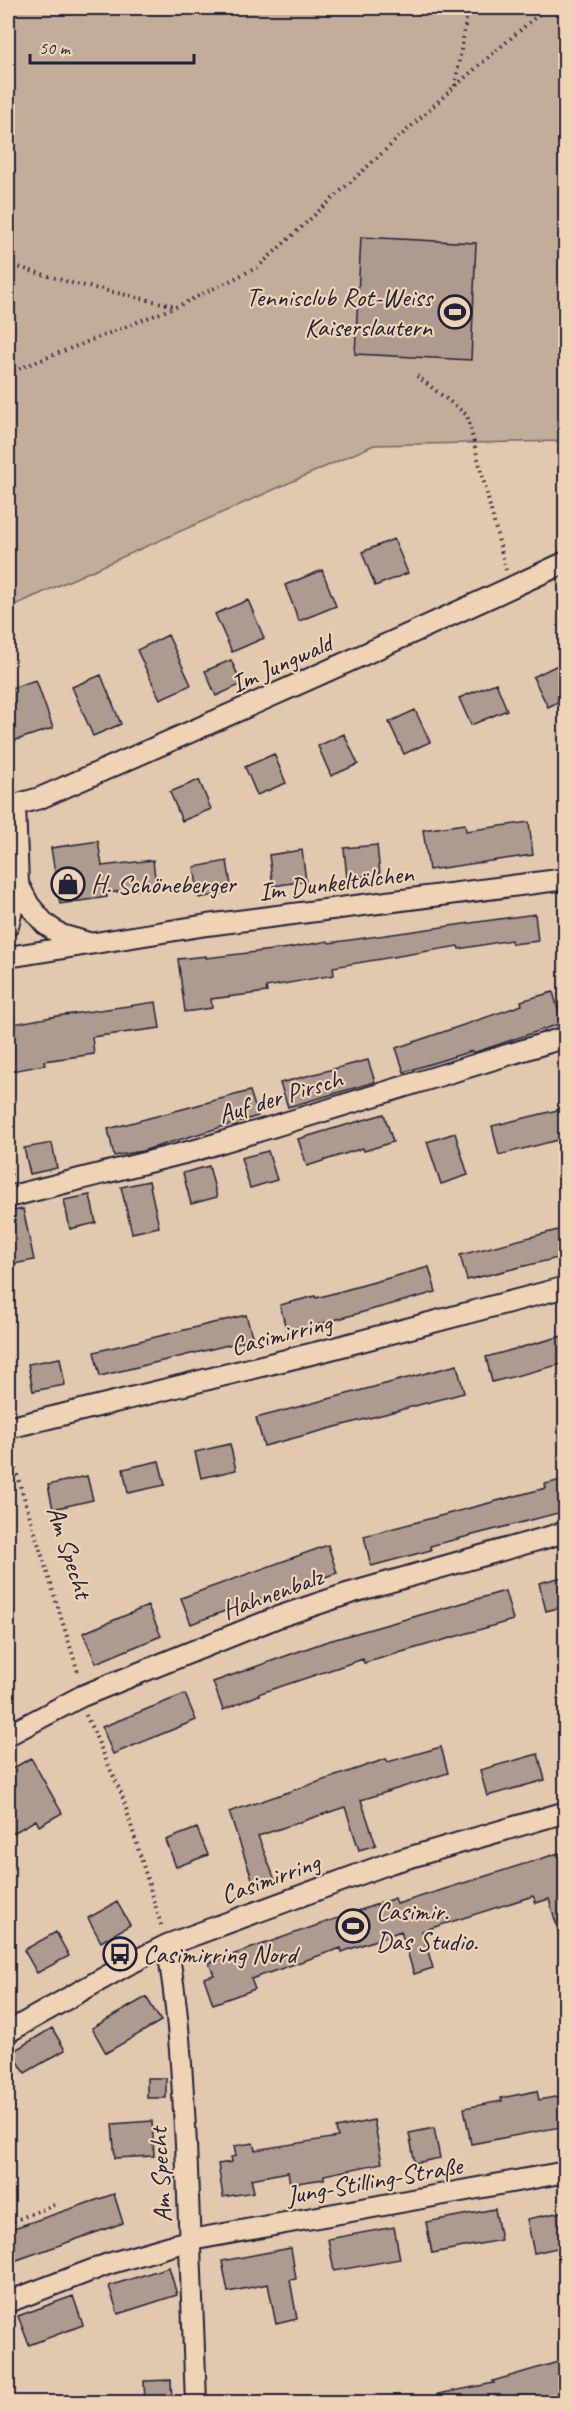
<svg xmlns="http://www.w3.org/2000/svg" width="573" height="2410" font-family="Caveat,sans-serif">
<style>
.green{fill:#c2ad9b;stroke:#72686b;stroke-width:1.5}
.building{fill:#ac9b8e;stroke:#22223b;stroke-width:1.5}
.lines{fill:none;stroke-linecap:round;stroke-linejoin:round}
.minor-casing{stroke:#22223b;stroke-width:24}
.path{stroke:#22223b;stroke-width:4;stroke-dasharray:1.5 4.5;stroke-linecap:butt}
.minor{stroke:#eed3b5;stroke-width:20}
.labels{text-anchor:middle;stroke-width:4.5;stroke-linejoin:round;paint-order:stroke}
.poi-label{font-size:26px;fill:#22223b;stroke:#eed3b5;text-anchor:start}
.street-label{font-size:26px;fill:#22223b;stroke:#eed3b5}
</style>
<rect width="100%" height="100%" fill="#e2c8ae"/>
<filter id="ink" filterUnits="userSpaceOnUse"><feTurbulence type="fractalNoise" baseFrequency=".0167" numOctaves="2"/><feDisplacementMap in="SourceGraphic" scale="12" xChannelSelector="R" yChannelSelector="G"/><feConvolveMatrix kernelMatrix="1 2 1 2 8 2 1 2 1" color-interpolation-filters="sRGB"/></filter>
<g filter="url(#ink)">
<!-- green -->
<path class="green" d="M 8,8 L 565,8 L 565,441 L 374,445 L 8,608 Z"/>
<!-- building -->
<path class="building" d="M 361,237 L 476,243 L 471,360 L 355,354 Z
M 394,539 L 408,573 L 375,586 L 362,552 Z
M 322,570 L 336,606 L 299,621 L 285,585 Z
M 248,600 L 264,638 L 232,652 L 215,614 Z
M 168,635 L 191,685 L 160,699 L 137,650 Z
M 231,660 L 242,684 L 216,696 L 205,671 Z
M 566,661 L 566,698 L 548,707 L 533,677 Z
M 101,675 L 121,724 L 93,736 L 72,687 Z
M 36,680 L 53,728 L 13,741 L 8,725 L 8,689 Z
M 496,683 L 507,710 L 471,725 L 459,698 Z
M 415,710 L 430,742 L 404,754 L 389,722 Z
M 344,734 L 358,764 L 331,776 L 318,746 Z
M 274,754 L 286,783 L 257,795 L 245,767 Z
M 199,780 L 211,809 L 182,821 L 170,792 Z
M 529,822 L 533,855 L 429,870 L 423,830 L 465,824 L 466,831 Z
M 98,841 L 102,866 L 153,860 L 156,887 L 107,893 L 107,897 L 60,904 L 51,848 Z
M 377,845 L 380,874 L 347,879 L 344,848 Z
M 302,850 L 306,881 L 273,886 L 269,855 Z
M 227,861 L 232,892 L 199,898 L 194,867 Z
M 535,914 L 538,941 L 512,944 L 511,940 L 459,949 L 458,946 L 333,967 L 334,975 L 266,987 L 267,992 L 211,999 L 212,1008 L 185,1012 L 178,959 L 206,956 L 206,958 L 289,948 L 328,941 L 329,943 Z
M 553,992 L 562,1023 L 473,1053 L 472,1051 L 404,1072 L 396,1048 L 522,1005 L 521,1001 Z
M 156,1002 L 160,1028 L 92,1037 L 94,1054 L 44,1061 L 45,1065 L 12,1071 L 8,1050 L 8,1025 L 57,1016 Z
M 368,1060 L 375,1082 L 288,1107 L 280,1083 Z
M 250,1091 L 258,1116 L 142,1151 L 114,1156 L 108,1129 Z
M 566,1108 L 566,1138 L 499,1155 L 492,1126 Z
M 384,1114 L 393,1142 L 364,1151 L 363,1148 L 307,1166 L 298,1139 Z
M 455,1133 L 468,1175 L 441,1184 L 427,1142 Z
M 52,1143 L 57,1168 L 30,1174 L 24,1148 Z
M 268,1151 L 277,1180 L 250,1188 L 241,1158 Z
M 209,1166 L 217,1197 L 191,1204 L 183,1173 Z
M 149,1181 L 159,1227 L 132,1233 L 121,1187 Z
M 90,1195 L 96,1223 L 70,1229 L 64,1200 Z
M 23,1209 L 34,1260 L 9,1265 L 8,1212 Z
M 566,1228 L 566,1256 L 467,1280 L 460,1255 Z
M 429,1267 L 436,1292 L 287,1333 L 280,1305 L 315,1296 L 316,1298 Z
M 246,1315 L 253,1339 L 100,1376 L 94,1352 Z
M 566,1335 L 566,1363 L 492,1382 L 486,1357 Z
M 60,1358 L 65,1385 L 33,1391 L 28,1364 Z
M 457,1365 L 464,1393 L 264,1446 L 256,1418 Z
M 230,1444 L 236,1470 L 201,1478 L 195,1452 Z
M 159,1461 L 165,1485 L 128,1493 L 123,1469 Z
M 87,1476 L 93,1500 L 53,1509 L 48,1485 Z
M 566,1479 L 566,1511 L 430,1546 L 431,1550 L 371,1566 L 364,1536 L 546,1488 L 545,1484 Z
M 328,1545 L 337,1573 L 246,1603 L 191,1624 L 181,1598 Z
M 566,1576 L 566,1606 L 546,1611 L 539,1583 Z
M 505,1591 L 513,1620 L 364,1663 L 363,1659 L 258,1694 L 259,1695 L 223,1710 L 213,1682 L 325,1642 Z
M 148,1606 L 161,1636 L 96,1663 L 83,1633 Z
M 185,1694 L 196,1720 L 113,1754 L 102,1727 Z
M 441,1747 L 448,1773 L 361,1800 L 376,1845 L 359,1850 L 345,1807 L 258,1836 L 275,1880 L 255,1887 L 229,1812 L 386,1759 L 388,1762 Z
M 538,1754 L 545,1780 L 487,1796 L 480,1770 Z
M 31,1758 L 62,1813 L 39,1826 L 36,1820 L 8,1836 L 8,1771 Z
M 197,1828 L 208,1855 L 176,1867 L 166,1840 Z
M 559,1853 L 566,1872 L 566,1936 L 560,1937 L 549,1899 L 536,1903 L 533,1896 L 422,1931 L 433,1968 L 414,1974 L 401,1931 L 342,1952 L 341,1948 L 251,1979 L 255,1989 L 213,2004 L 204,1978 L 214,1975 L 209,1963 L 395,1898 L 397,1904 Z
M 117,1902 L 130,1925 L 101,1942 L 88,1918 Z
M 56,1932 L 69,1956 L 37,1973 L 24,1950 Z
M 146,1997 L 161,2021 L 106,2053 L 92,2028 Z
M 52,2028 L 65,2050 L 25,2073 L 12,2052 Z
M 147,2078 L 166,2078 L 166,2098 L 147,2098 Z
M 537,2091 L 539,2100 L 566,2095 L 566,2126 L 471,2144 L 464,2108 L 502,2101 L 501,2098 Z
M 374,2120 L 382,2163 L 324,2175 L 324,2179 L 290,2184 L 288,2172 L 251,2179 L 254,2192 L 223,2197 L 218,2164 L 232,2162 L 231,2157 L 236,2156 L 234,2146 L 253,2143 L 255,2150 L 338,2137 L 336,2128 Z
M 152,2121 L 154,2156 L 115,2158 L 112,2124 Z
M 434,2128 L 440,2158 L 415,2163 L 409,2133 Z
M 114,2194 L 123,2223 L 14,2261 L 8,2243 L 8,2230 Z
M 495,2209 L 501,2240 L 432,2253 L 426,2222 Z
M 566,2211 L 566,2246 L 534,2253 L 527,2219 Z
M 394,2227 L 400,2259 L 334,2271 L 328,2239 Z
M 291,2248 L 296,2279 L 290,2280 L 297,2319 L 276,2324 L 268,2284 L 228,2292 L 222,2261 Z
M 169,2267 L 177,2295 L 118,2314 L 109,2286 Z
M 73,2296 L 83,2325 L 29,2345 L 18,2316 Z
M 558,2362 L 566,2387 L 566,2396 L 543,2403 L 439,2403 L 438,2394 L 494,2383 L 493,2381 Z
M 171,2380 L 172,2403 L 145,2403 L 144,2381 Z"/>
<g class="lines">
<defs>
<path id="minor" d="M 8,926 L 18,884
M 89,943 L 61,935 L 45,924 L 29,905 L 18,884 L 15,805 L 40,798 C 216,721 392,643 566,562
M 8,957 L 207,925 L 566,879
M 8,1197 L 196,1150 L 566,1037
M 8,1428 L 323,1351 L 566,1287
M 8,1735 L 82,1696 L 278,1617 L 350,1593 L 566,1532
M 167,1945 C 179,2011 182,2077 186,2144 C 190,2230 193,2316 196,2402
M 8,2032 L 125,1966 L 167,1945 L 390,1863 L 566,1812
M 8,2302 L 108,2264 L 191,2240 L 566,2172"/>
</defs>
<!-- minor casing -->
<use href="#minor" class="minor-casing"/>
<!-- path -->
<path class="path" d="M 455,86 L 468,8
M 8,264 L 72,283 L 176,306
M 8,373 L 178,306 L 258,267 L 454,87 L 546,8
M 417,376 L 467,415 L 506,570
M 8,1156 L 11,1176
M 8,1446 L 79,1675
M 86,1715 L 122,1795 L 162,1928
M 8,2223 L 54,2205"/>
<!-- minor -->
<use href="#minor" class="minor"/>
</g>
</g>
<!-- icons -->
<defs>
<symbol id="stadium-ring" viewBox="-11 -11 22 22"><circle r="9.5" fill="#eed3b5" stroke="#22223b" stroke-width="1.5"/><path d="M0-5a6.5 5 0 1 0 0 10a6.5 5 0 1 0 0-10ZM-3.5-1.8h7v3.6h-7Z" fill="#22223b"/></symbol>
<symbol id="shop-ring" viewBox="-11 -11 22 22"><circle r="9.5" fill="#eed3b5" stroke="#22223b" stroke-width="1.5"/><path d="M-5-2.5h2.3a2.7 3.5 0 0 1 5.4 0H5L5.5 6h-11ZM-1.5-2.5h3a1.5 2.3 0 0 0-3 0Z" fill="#22223b"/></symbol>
<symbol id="bus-ring" viewBox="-11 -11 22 22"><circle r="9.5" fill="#eed3b5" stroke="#22223b" stroke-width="1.5"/><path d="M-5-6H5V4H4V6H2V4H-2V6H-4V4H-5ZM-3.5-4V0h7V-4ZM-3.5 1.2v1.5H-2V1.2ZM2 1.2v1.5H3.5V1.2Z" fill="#22223b"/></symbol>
</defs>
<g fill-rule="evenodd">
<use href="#stadium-ring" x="436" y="293" width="38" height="38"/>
<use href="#shop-ring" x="49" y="865" width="38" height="38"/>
<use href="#stadium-ring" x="334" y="1907" width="38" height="38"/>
<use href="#bus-ring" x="101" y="1935" width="38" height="38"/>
</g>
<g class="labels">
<!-- poi labels -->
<g class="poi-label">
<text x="432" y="306" text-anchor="end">Tennisclub Rot-Weiss<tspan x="432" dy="30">Kaiserslautern</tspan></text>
<text x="91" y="893">H. Schöneberger</text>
<text x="376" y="1920">Casimir.<tspan x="376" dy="30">Das Studio.</tspan></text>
<text x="143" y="1963">Casimirring Nord</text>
</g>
<!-- street labels -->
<g class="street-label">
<text transform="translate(281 663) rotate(-24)" y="9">Im Jungwald</text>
<text transform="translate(336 882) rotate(-7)" y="9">Im Dunkeltälchen</text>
<text transform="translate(280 1096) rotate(-17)" y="9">Auf der Pirsch</text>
<text transform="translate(281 1334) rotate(-14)" y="9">Casimirring</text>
<text transform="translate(70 1552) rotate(72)" y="9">Am Specht</text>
<text transform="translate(272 1593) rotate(-20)" y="9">Hahnenbalz</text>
<text transform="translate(270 1878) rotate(-20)" y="9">Casimirring</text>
<text transform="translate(160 2175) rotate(-93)" y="9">Am Specht</text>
<text transform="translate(374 2180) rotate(-10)" y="9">Jung-Stilling-Straße</text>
</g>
</g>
<!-- margin -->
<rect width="573" height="2410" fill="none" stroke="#eed3b5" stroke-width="30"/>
<rect x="15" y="15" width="543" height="2380" fill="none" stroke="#22223b" stroke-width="2" filter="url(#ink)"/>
<!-- scale -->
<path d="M30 54v9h164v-9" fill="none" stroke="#22223b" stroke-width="3"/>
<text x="39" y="54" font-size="18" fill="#22223b" stroke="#eed3b5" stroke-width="4.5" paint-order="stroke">50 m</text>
</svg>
